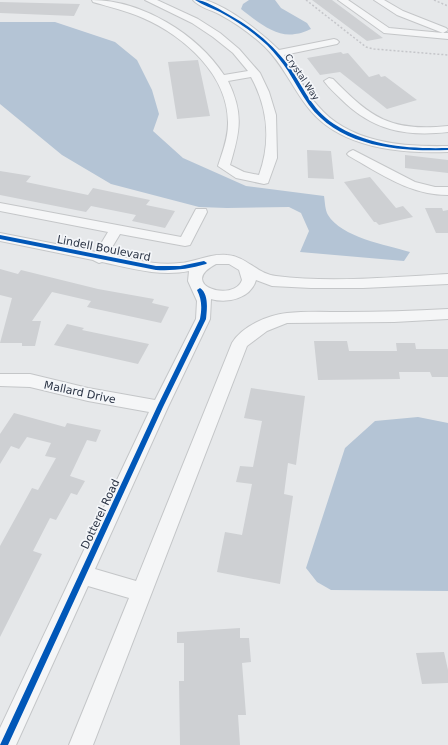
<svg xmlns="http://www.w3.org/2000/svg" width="448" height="745" font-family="'DejaVu Sans',sans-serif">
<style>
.water{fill:#b4c4d5}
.building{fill:#ced0d3}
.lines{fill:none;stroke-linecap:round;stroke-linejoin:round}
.minor-casing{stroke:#c4c6c8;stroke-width:2}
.path{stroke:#c5c6ca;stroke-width:1.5;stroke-dasharray:2 2;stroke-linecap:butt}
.minor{fill:#f5f6f7;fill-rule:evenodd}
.cycleway-casing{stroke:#f4f6f9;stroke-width:2}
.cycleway{fill:#0057b8;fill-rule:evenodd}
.labels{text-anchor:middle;stroke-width:3.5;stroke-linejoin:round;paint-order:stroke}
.far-street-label{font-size:9px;fill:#2b3445;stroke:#f4f6f9}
.street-label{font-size:11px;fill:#2b3445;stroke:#f4f6f9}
</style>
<rect width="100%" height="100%" fill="#e6e8ea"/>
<!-- water -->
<path class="water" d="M 249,0 L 275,0 L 281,8 L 307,23 L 311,29 C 306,31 300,34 295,34 C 276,38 255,20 241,9 L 243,4 Z
M 0,22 L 55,22 L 115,42 L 137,60 L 152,90 L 159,114 L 153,131 L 183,158 L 246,186 L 324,196 C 325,202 325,210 328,215 C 341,237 386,245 410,252 L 404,261 L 300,252 L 309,231 L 301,213 L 289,207 L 227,208 L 199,207 L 111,184 L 62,155 L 0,104 Z
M 418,417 L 448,423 L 448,591 L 331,590 L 317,582 L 306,568 L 345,448 L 375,421 Z"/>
<!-- building -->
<path class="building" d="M 312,0 L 332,0 L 383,38 L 367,41 Z
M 0,2 L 80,4 L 74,16 L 0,13 Z
M 341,52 L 343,54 L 348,53 L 369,77 L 379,74 L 381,77 L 385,76 L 417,100 L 387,109 L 340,72 L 320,75 L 307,58 Z
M 198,60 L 210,116 L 177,119 L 168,62 Z
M 307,150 L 331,151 L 334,179 L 308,178 Z
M 405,155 L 448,160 L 448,173 L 405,168 Z
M 0,171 L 31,176 L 26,182 L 88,195 L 93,188 L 150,200 L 146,205 L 175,211 L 165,228 L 132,221 L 136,215 L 91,206 L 86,212 L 0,195 Z
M 370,177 L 396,208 L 403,206 L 413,217 L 379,225 L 376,222 L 374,222 L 344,182 Z
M 425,208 L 442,208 L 443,211 L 448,210 L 448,233 L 436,233 Z
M 0,269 L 18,274 L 21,270 L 98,289 L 154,299 L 152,303 L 169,307 L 161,323 L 87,307 L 91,301 L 52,292 L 32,321 L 41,321 L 35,346 L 22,346 L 22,343 L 0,343 L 12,298 L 0,295 Z
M 67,324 L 84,328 L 82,330 L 149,344 L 138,364 L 54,345 Z
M 314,341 L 347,341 L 349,351 L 397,351 L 396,343 L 415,343 L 416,349 L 448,349 L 448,377 L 432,377 L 430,372 L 399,372 L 400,379 L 318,380 Z
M 251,388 L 305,396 L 296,465 L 288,463 L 284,494 L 293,496 L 280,584 L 217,572 L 225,532 L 242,535 L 252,484 L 236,482 L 240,466 L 253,467 L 262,421 L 244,418 Z
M 14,413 L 65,427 L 67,423 L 101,430 L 96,442 L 87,440 L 70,476 L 85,481 L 77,495 L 71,493 L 56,520 L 50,518 L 33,551 L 42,554 L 0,637 L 0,546 L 32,488 L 38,490 L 56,458 L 45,456 L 51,443 L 27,437 L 19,449 L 11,446 L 0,464 L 0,434 Z
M 240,628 L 240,638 L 249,638 L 251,662 L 242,663 L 246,715 L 238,715 L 240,745 L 180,745 L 179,681 L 184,681 L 184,643 L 177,643 L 177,632 Z
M 444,652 L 448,670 L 448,683 L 422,684 L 416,653 Z"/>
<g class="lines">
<defs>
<path id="minor" d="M 92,0 C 142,0 197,34 224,75 L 248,71 L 233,53 L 213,37 L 192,23 L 145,0 L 157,0 L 198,19 L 220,33 L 239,49 L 260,73 L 269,92 L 276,115 L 277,158 L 268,183 L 264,184 L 236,178 L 218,166 C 222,153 228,139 228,124 C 229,75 184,36 143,18 C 127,11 110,7 93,2 ZM 251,77 C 268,108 271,142 259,175 L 244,172 L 230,165 C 240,131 244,114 228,81 Z
M 193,0 C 197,0 201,0 205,0 C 229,7 262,33 279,50 L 334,39 L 337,40 L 339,42 L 337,44 L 284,55 C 297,71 304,91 318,106 C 349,143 403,147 448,146 L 448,152 C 399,154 337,148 306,105 C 291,85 282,63 264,46 C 251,34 236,23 219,14 C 211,10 199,7 193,0 Z
M 338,0 L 348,0 L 389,28 L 443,33 L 397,15 L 374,0 L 384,0 L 403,11 L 446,28 L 448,30 L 443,33 L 448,33 L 448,39 L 384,33 Z
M 329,78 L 333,79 C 371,118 391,132 448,126 L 448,132 C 405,137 372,130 341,99 C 335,93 329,88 324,81 Z
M 353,150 L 415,182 L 435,187 L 448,187 L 448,195 C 410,195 381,174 349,156 L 347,154 L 349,152 Z
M 0,203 L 181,237 L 196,209 L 206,209 L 207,212 L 190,245 L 185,246 L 120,234 L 108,254 C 132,259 156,266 180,263 C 196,262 210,253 227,255 C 246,256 257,274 276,276 C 330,283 393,277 448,274 L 448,284 L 363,288 L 311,288 L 272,286 L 256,280 C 251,298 228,304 211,299 L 210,319 L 168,407 L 95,569 L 136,581 L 232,343 C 242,326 268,315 287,313 C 305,311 326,312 345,312 C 379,312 413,311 448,309 L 448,319 L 394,322 L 287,323 L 267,331 L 247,346 L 93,745 L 69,745 L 129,598 L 88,586 L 16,745 L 0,745 L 0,728 L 149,412 L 88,401 L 30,387 L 0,386 L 0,374 L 30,374 L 88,388 L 155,400 L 196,319 L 197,301 L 188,281 L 189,271 C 160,277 130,268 102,262 L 99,263 L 93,260 L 0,241 L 0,233 L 96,252 L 108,232 L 0,211 ZM 216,264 L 229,264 L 239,270 L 242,280 C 234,303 176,285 216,264 Z"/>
</defs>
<!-- minor casing -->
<use href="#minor" class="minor-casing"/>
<!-- path -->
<path class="path" d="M 306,0 L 366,47 L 374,49 L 448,55
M 434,0 L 448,6"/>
<!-- minor -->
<use href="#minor" class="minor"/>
<defs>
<path id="cycleway" d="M 195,0 C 205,0 217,8 226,13 C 250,26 272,43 288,65 C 304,87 310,108 334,124 C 368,146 409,149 448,148 L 448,150 C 400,152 340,147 309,105 C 301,94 295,82 288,71 C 282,62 275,53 267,45 C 253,32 237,21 220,12 C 212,8 203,5 195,0 Z
M 0,235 L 156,266 L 180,266 L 204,261 L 207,263 L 206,264 C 189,269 173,271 156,270 L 0,239 Z
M 200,288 C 209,294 207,309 206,319 L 163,407 L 8,745 L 0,745 L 157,407 L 200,319 C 202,308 202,300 197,290 Z"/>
</defs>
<!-- cycleway casing -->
<use href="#cycleway" class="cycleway-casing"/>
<!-- cycleway -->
<use href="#cycleway" class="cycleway"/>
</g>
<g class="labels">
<!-- far-street labels -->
<g class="far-street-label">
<text transform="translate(302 77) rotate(56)" y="3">Crystal Way</text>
</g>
<!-- street labels -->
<g class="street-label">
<text transform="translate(104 248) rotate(11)" y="4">Lindell Boulevard</text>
<text transform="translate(80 392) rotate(12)" y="4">Mallard Drive</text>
<text transform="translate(100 514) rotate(-65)" y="4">Dotterel Road</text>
</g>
</g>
</svg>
